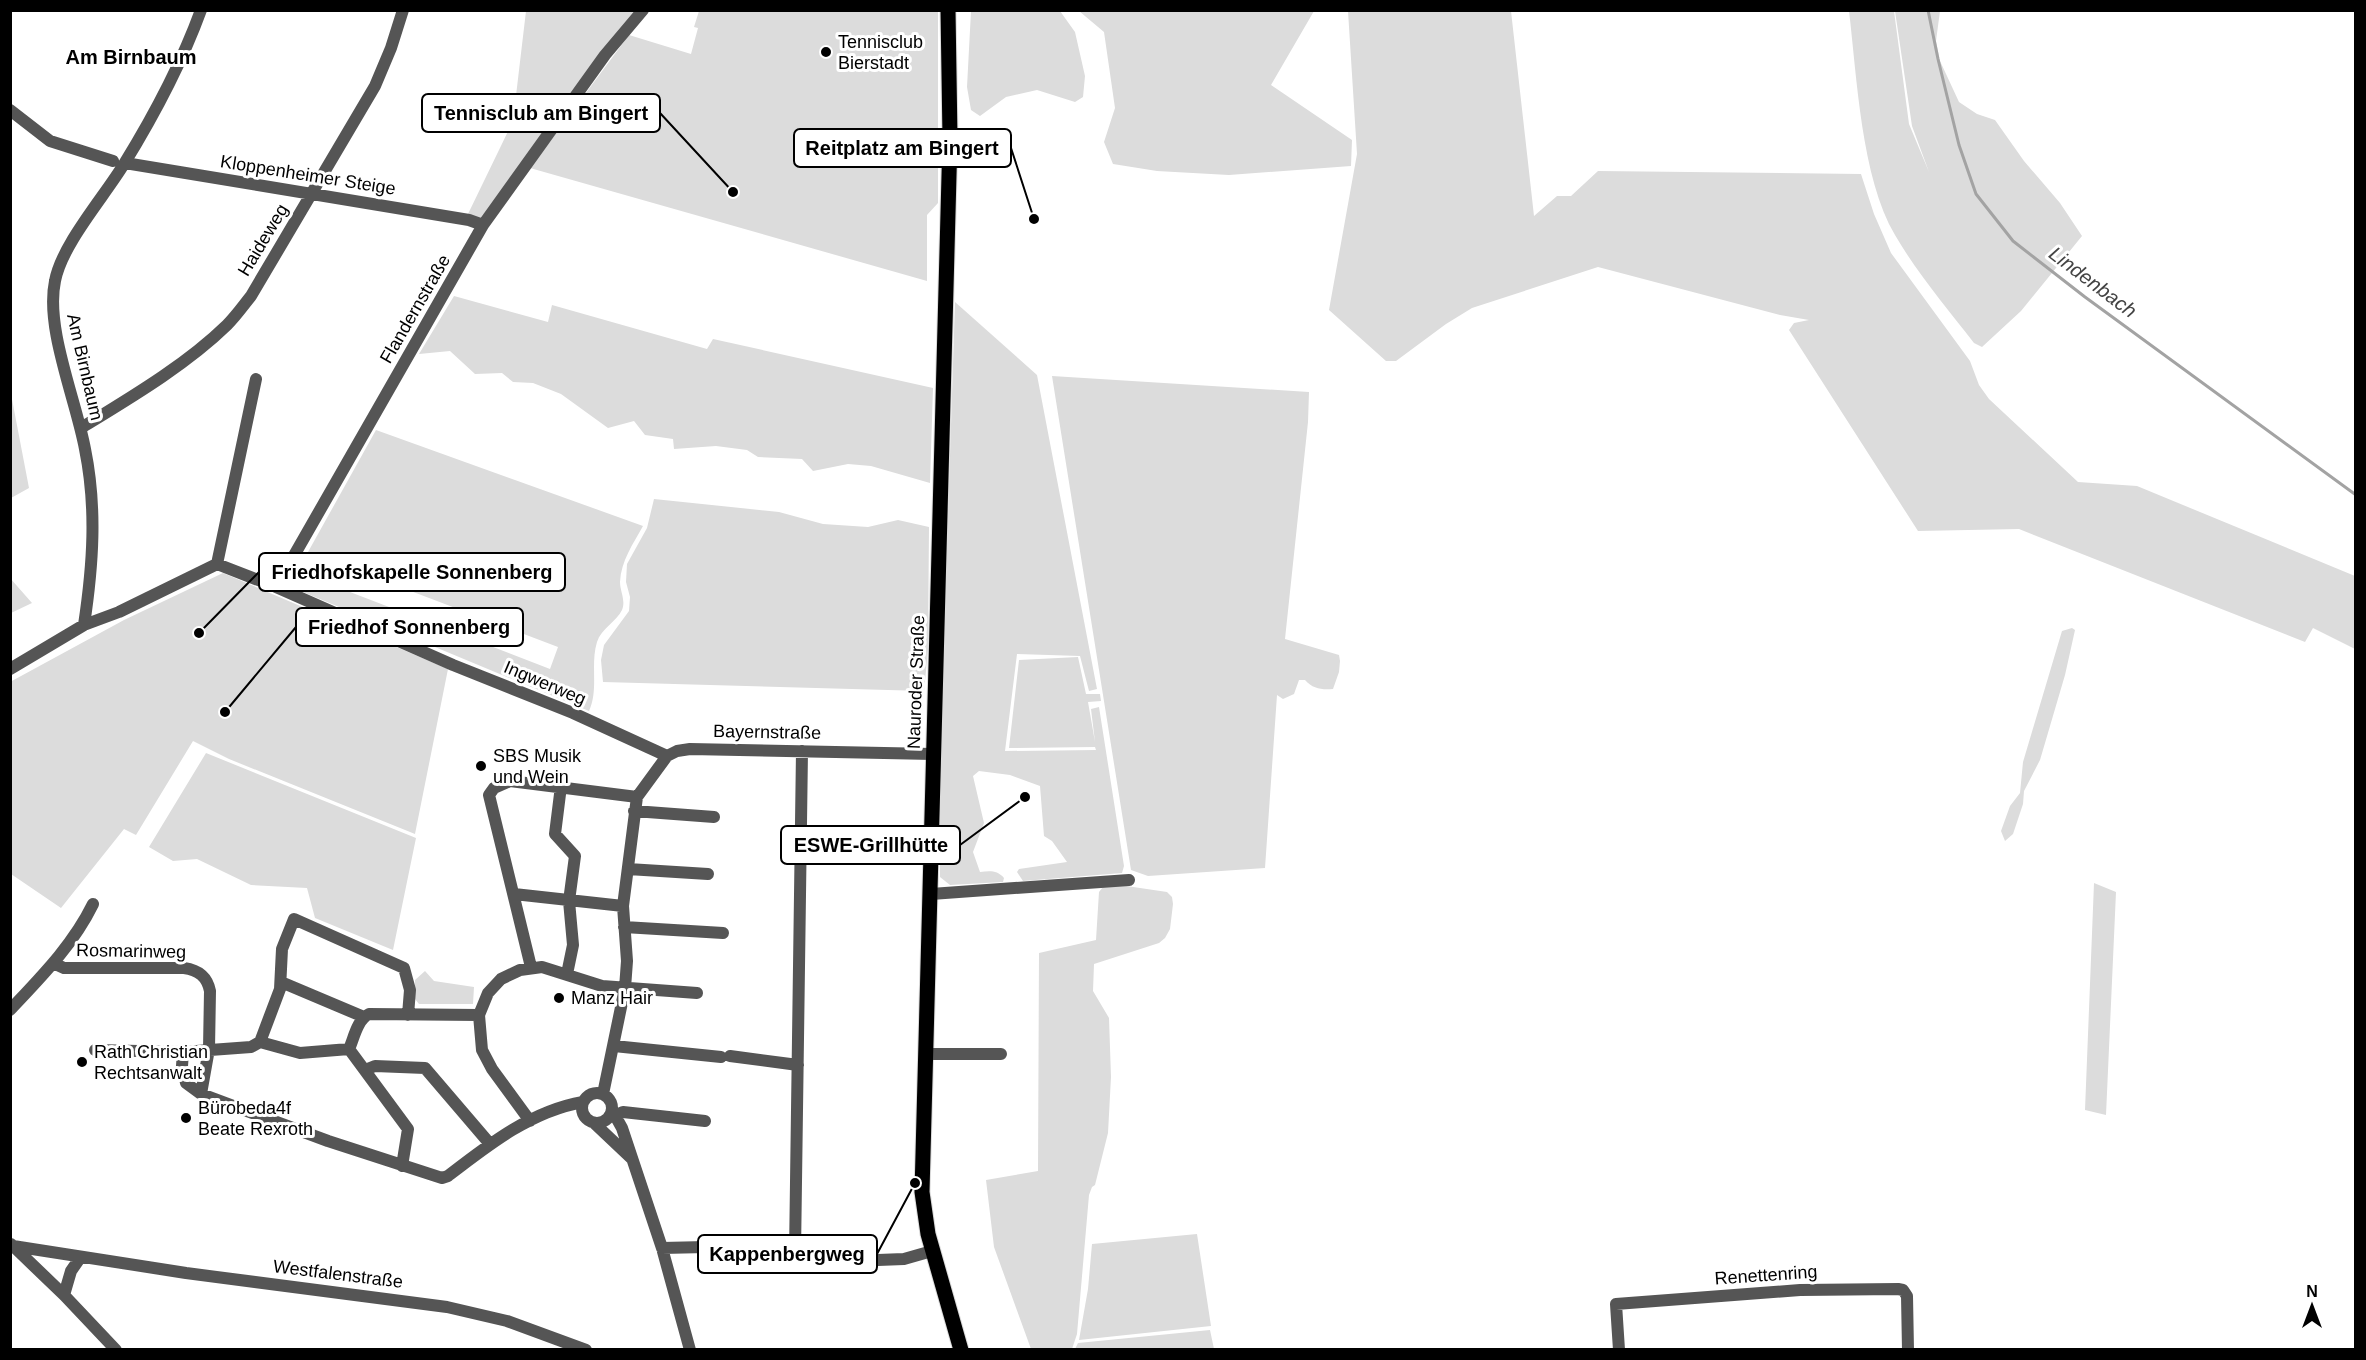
<svg xmlns="http://www.w3.org/2000/svg" width="2366" height="1360" font-family="Arial,sans-serif">
<style>
.green{fill:#dcdcdc}
.lines{fill:none;stroke-linecap:round;stroke-linejoin:round}
.stream{stroke:#a3a3a3;stroke-width:3}
.primary-casing{stroke:#dbdbdb;stroke-width:17}
.street{stroke:#555;stroke-width:12}
.primary{stroke:#000;stroke-width:15}
.poi-dot{fill:#000;stroke:#fff;stroke-width:2}
.labels{text-anchor:middle;stroke-width:6;stroke-linejoin:round;paint-order:stroke}
.poi-label{font-size:18px;fill:#000;stroke:#fff;text-anchor:start}
.street-label{font-size:18px;fill:#000;stroke:#fff}
.neighbourhood-label{font-size:20px;font-weight:bold;fill:#000;stroke:#fff}
.water-label{font-size:20px;font-style:italic;fill:#444;stroke:#fff}
.leader{fill:none;stroke:#000;stroke-width:2}
.callout-dot{fill:#000;stroke:#fff;stroke-width:2}
.callout{fill:#fff;stroke:#000;stroke-width:2}
.callout-label{font-size:20px;text-anchor:middle;font-weight:bold;fill:#000}
</style>
<rect width="100%" height="100%" fill="#fff"/>
<!-- green -->
<path class="green" d="M 526,11 L 637,11 L 482,219 L 468,214 L 513,121 Z
M 697,11 L 938,11 L 938,203 L 927,215 L 927,281 L 530,168 L 629,35 L 691,54 L 698,28 L 694,27 L 699,11 Z
M 971,11 L 1060,11 L 1075,32 L 1085,76 L 1083,97 L 1075,102 L 1037,90 L 1006,97 L 980,116 L 971,110 L 967,87 Z
M 1079,11 L 1314,11 L 1271,85 L 1352,140 L 1351,166 L 1229,175 L 1157,171 L 1113,164 L 1104,142 L 1115,108 L 1104,32 Z
M 1348,11 L 1511,11 L 1534,216 L 1557,196 L 1571,196 L 1598,171 L 1861,174 L 1874,214 L 1891,253 L 1970,361 L 1979,385 L 1989,399 L 2078,482 L 2137,486 L 2355,576 L 2355,649 L 2313,628 L 2305,642 L 2019,529 L 1918,531 L 1789,330 L 1794,323 L 1809,320 L 1780,315 L 1598,267 L 1472,308 L 1446,324 L 1396,361 L 1386,361 L 1329,310 L 1357,154 Z
M 1849,11 L 1894,11 L 1909,124 L 1929,172 L 1912,126 L 1895,11 L 1940,11 L 1936,41 L 1940,61 L 1959,102 L 1977,114 L 1995,120 L 2024,161 L 2060,203 L 2082,236 L 2021,311 L 1982,347 L 1974,343 C 1947,308 1917,273 1895,235 C 1861,177 1857,77 1849,11 Z
M 454,296 L 548,322 L 552,305 L 707,349 L 713,339 L 933,388 L 930,483 L 871,466 L 848,464 L 813,471 L 802,459 L 758,457 L 747,450 L 716,446 L 674,449 L 673,439 L 645,435 L 634,421 L 608,428 L 561,394 L 533,383 L 513,382 L 502,373 L 475,374 L 450,351 L 419,354 Z
M 955,302 L 1037,375 L 1097,689 L 1089,691 L 1080,656 L 1017,654 L 1005,751 L 1096,750 L 1095,747 L 1009,748 L 1019,660 L 1078,657 L 1086,694 L 1100,694 L 1101,701 L 1088,702 L 1095,742 L 1091,709 L 1099,707 L 1124,866 L 1122,873 L 1023,881 L 1017,872 L 1019,869 L 1067,862 L 1052,841 L 1044,836 L 1040,786 L 1010,775 L 979,771 L 973,776 L 984,823 L 973,852 L 980,872 C 990,871 997,870 1004,878 L 1003,882 L 950,885 L 940,877 L 940,765 Z
M 1052,376 L 1309,392 L 1308,422 L 1285,639 L 1339,655 L 1340,661 L 1339,672 L 1333,689 C 1322,690 1313,689 1305,680 L 1299,680 L 1294,694 L 1283,699 L 1277,695 L 1265,868 L 1148,876 L 1131,870 Z
M 11,394 L 29,488 L 11,498 L 10,498 Z
M 376,430 L 643,526 C 633,544 621,561 620,582 C 620,591 626,601 622,610 C 617,621 601,629 597,642 C 590,665 599,689 589,711 L 291,587 L 298,572 L 550,669 L 558,647 L 308,552 Z
M 654,499 L 779,512 L 823,524 L 868,527 L 898,520 L 929,527 L 928,650 L 924,691 L 603,682 L 601,660 L 604,645 L 629,611 L 630,597 L 626,582 L 627,564 L 647,528 Z
M 223,573 L 448,669 L 415,834 L 229,759 L 193,741 L 136,835 L 124,829 L 61,908 L 11,874 L 10,682 L 124,620 Z
M 10,578 L 32,603 L 11,613 L 10,613 Z
M 2072,628 L 2075,630 L 2065,675 L 2040,760 L 2024,791 L 2023,804 L 2013,834 L 2005,841 L 2001,831 L 2010,806 L 2020,793 L 2023,762 L 2062,631 Z
M 206,753 L 416,838 L 393,950 L 315,918 L 307,888 L 251,885 L 197,859 L 173,861 L 149,847 Z
M 2094,883 L 2116,892 L 2106,1115 L 2085,1110 Z
M 1113,884 L 1167,892 L 1172,897 L 1173,904 L 1170,929 L 1165,938 L 1159,943 L 1094,964 L 1093,991 L 1109,1018 L 1111,1077 L 1108,1133 L 1095,1185 L 1092,1187 L 1089,1195 L 1077,1334 L 1072,1349 L 1031,1349 L 994,1247 L 986,1180 L 1038,1171 L 1039,953 L 1096,940 L 1099,892 L 1103,887 Z
M 425,971 L 434,981 L 474,987 L 473,1004 L 419,1004 L 415,999 L 415,980 Z
M 1197,1234 L 1211,1326 L 1079,1340 L 1088,1289 L 1092,1244 Z
M 1210,1330 L 1214,1349 L 1075,1349 L 1078,1343 Z"/>
<g class="lines">
<!-- stream -->
<path class="stream" d="M 1928,10 L 1938,59 L 1959,145 L 1976,194 L 2013,241 L 2085,297 L 2356,495"/>
<defs>
<path id="primary" d="M 948,10 L 950,138 L 922,1192 L 928,1234 L 961,1350"/>
</defs>
<!-- primary casing -->
<use href="#primary" class="primary-casing"/>
<!-- street -->
<path class="street" d="M 10,110 L 50,141 L 113,161
M 125,163 L 469,220 L 483,225
M 81,428 C 130,398 186,365 227,325 C 236,316 243,306 251,296 L 375,86 L 391,48 L 403,10
M 217,564 L 256,379
M 276,587 L 483,225 L 605,55 L 643,10
M 84,625 C 93,565 97,508 85,449 C 76,400 45,328 55,281 C 62,244 104,197 124,164 C 153,117 182,62 201,10
M 10,669 L 84,625 L 119,612 L 217,564 L 276,587 L 453,665 L 573,713 L 667,756
M 561,786 L 555,834 L 575,856 L 569,901 L 573,945 L 567,974
M 634,811 L 714,817
M 628,869 L 708,874
M 514,894 L 623,906
M 931,894 L 1129,880
M 624,927 L 723,933
M 53,963 L 64,968 L 184,968 C 198,970 207,976 210,991 L 209,1049 L 201,1094
M 531,967 L 489,795 L 494,788 L 510,781 L 637,797
M 281,982 L 364,1017
M 10,1010 C 41,977 73,945 93,904
M 260,1042 L 300,1053 L 349,1049
M 614,1046 L 721,1057
M 95,1050 L 183,1052 L 251,1047 L 260,1042 L 280,989 L 282,949 L 294,919 L 404,968 L 410,990 L 408,1015
M 183,1052 L 182,1066 L 186,1083 L 201,1094 L 328,1141 L 442,1178 L 448,1176 C 488,1145 531,1111 583,1102
M 927,1054 L 1001,1054
M 730,1056 L 798,1065
M 365,1070 L 375,1066 L 425,1068 L 490,1144
M582 1108a15 15 0 1 1 30 0a15 15 0 1 1-30 0Z
M 603,1094 L 625,988 L 627,961 L 623,906 L 637,797 L 667,756 L 677,751 L 690,749 L 933,754
M 612,1110 L 622,1128 L 662,1248 L 690,1350
M 616,1115 L 623,1112 L 705,1121
M 530,1121 L 492,1069 L 482,1050 L 479,1015 L 488,993 L 501,979 L 520,970 L 542,967 L 602,986 L 697,993
M 594,1123 L 631,1158
M 402,1166 L 408,1129 L 349,1049 C 354,1038 357,1020 369,1014 L 479,1015
M 11,1244 L 64,1295 L 116,1350
M 13,1246 L 186,1273 L 447,1307 L 507,1321 L 586,1350
M 662,1248 L 706,1247 L 878,1260 L 904,1259 L 932,1251
M 795,1254 L 802,751
M 64,1295 L 71,1271 L 80,1258
M 1619,1350 L 1616,1304 L 1800,1290 L 1898,1289 L 1903,1290 L 1907,1296 L 1908,1350"/>
<!-- primary -->
<use href="#primary" class="primary"/>
</g>
<!-- markers -->
<g class="poi-dot">
<circle cx="826" cy="52" r="6"/>
<circle cx="481" cy="766" r="6"/>
<circle cx="559" cy="998" r="6"/>
<circle cx="82" cy="1062" r="6"/>
<circle cx="186" cy="1118" r="6"/>
</g>
<g class="labels">
<!-- poi labels -->
<g class="poi-label">
<text x="838" y="48">Tennisclub<tspan x="838" dy="21">Bierstadt</tspan></text>
<text x="493" y="762">SBS Musik<tspan x="493" dy="21">und Wein</tspan></text>
<text x="571" y="1004">Manz Hair</text>
<text x="94" y="1058">Rath Christian<tspan x="94" dy="21">Rechtsanwalt</tspan></text>
<text x="198" y="1114">Bürobeda4f<tspan x="198" dy="21">Beate Rexroth</tspan></text>
</g>
<!-- street labels -->
<g class="street-label">
<text transform="translate(308 175) rotate(9)" y="6">Kloppenheimer Steige</text>
<text transform="translate(263 240) rotate(-59)" y="6">Haideweg</text>
<text transform="translate(415 309) rotate(-60)" y="6">Flandernstraße</text>
<text transform="translate(85 367) rotate(77)" y="6">Am Birnbaum</text>
<text transform="translate(916 682) rotate(-88)" y="6">Nauroder Straße</text>
<text transform="translate(545 683) rotate(23)" y="6">Ingwerweg</text>
<text transform="translate(767 732) rotate(1)" y="6">Bayernstraße</text>
<text transform="translate(131 951) rotate(1)" y="6">Rosmarinweg</text>
<text transform="translate(338 1274) rotate(7)" y="6">Westfalenstraße</text>
<text transform="translate(1766 1275) rotate(-4)" y="6">Renettenring</text>
</g>
<!-- neighbourhood labels -->
<g class="neighbourhood-label">
<text x="131" y="64">Am Birnbaum</text>
</g>
<!-- water labels -->
<g class="water-label">
<text transform="translate(2093 282) rotate(37)" y="7">Lindenbach</text>
</g>
</g>
<!-- callouts -->
<path class="leader" d="M733 192L660 113M1034 219L1011 148M199 633L259 572M225 712L296 627M1025 797L960 845M915 1183L877 1254"/>
<g class="callout-dot">
<circle cx="733" cy="192" r="6"/>
<circle cx="1034" cy="219" r="6"/>
<circle cx="199" cy="633" r="6"/>
<circle cx="225" cy="712" r="6"/>
<circle cx="1025" cy="797" r="6"/>
<circle cx="915" cy="1183" r="6"/>
</g>
<g class="callout">
<rect x="422" y="94" width="238" height="38" rx="6"/>
<rect x="794" y="129" width="217" height="38" rx="6"/>
<rect x="259" y="553" width="306" height="38" rx="6"/>
<rect x="296" y="608" width="227" height="38" rx="6"/>
<rect x="781" y="826" width="179" height="38" rx="6"/>
<rect x="698" y="1235" width="179" height="38" rx="6"/>
</g>
<g class="callout-label">
<text x="541" y="120">Tennisclub am Bingert</text>
<text x="902" y="155">Reitplatz am Bingert</text>
<text x="412" y="579">Friedhofskapelle Sonnenberg</text>
<text x="409" y="634">Friedhof Sonnenberg</text>
<text x="871" y="852">ESWE-Grillhütte</text>
<text x="787" y="1261">Kappenbergweg</text>
</g>
<!-- border -->
<rect width="2366" height="1360" fill="none" stroke="#000000" stroke-width="24"/>
<!-- north arrow -->
<g transform="translate(2312 1306)" stroke="#ffffff" stroke-width="4.5" paint-order="stroke">
<path d="M0-4.5L10 22L0 15L-10 22Z" fill="#000000"/>
<text y="-9" font-size="16" font-weight="bold" text-anchor="middle" fill="#000000">N</text>
</g>
</svg>
